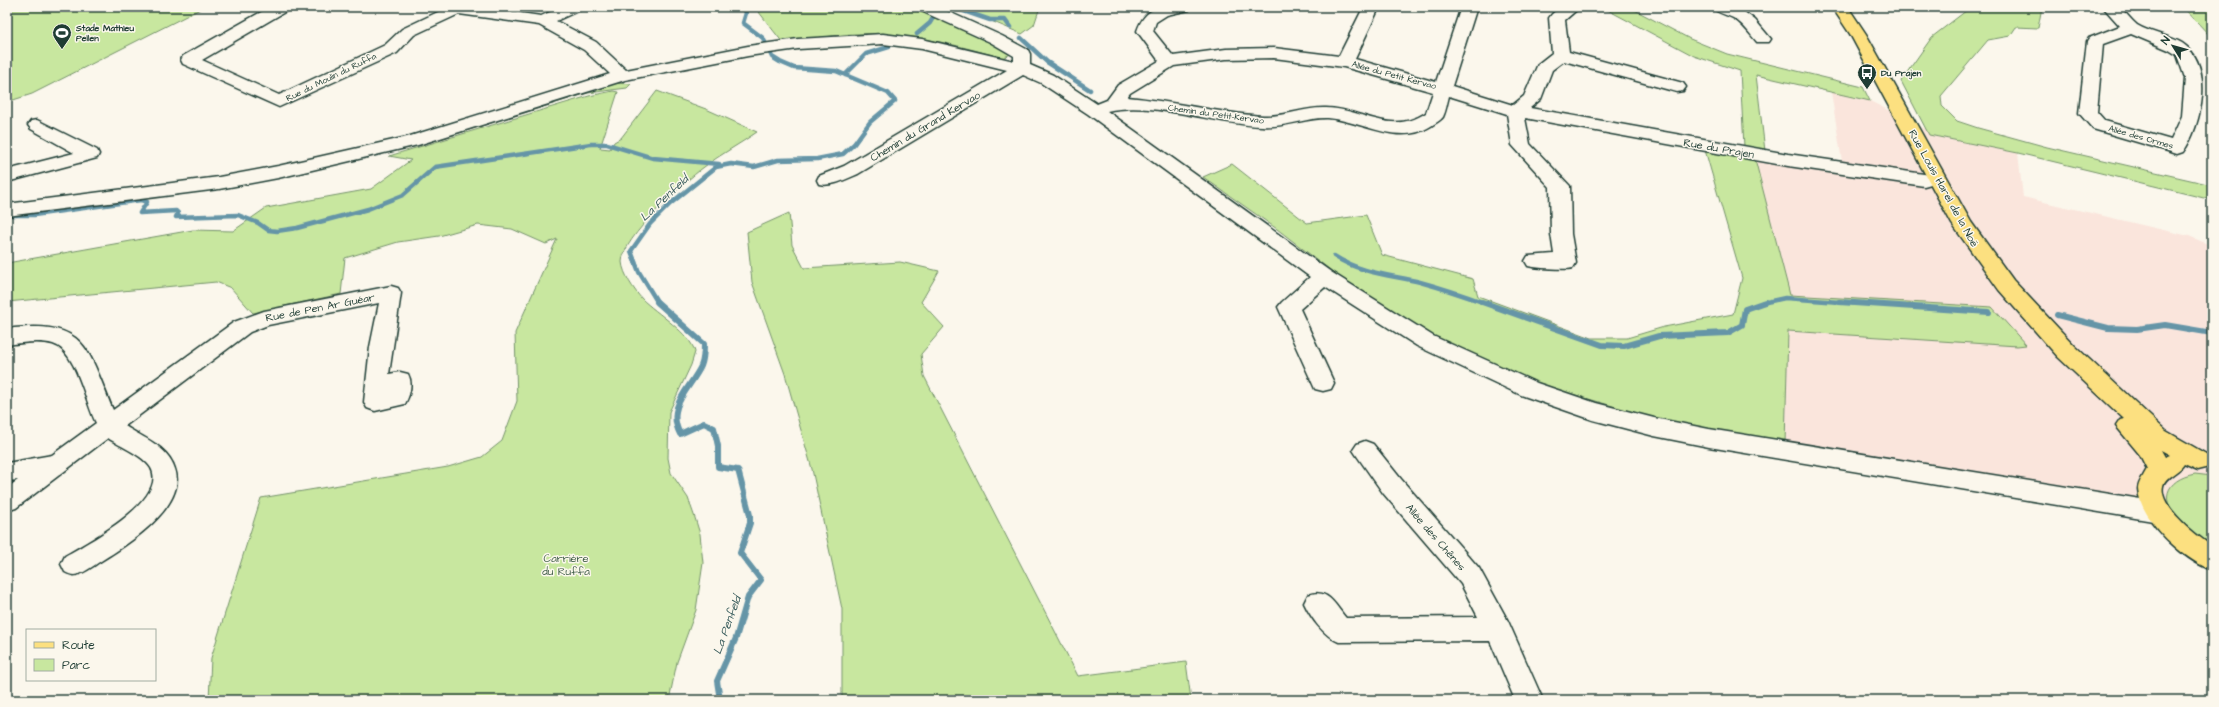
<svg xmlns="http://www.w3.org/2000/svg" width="2219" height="707" font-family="'Architects Daughter',sans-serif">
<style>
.built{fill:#fae5dc}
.green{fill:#c8e79f;stroke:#74926a}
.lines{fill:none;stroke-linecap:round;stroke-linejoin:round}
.stream-far1{stroke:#6595a7;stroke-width:4.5}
.stream{stroke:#6595a7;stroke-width:6}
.minor-casing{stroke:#1f3d34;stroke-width:3}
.major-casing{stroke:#1f3d34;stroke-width:3}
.minor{fill:#fbf7ec;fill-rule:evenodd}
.major{fill:#fce080;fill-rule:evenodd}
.labels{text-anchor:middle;stroke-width:3;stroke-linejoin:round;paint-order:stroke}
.far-poi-label{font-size:9px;font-weight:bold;fill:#1f3d34;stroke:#fbf7ec;text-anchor:start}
.far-street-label{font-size:9px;fill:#1f3d34;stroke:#fbf7ec}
.street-label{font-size:11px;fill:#1f3d34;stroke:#fbf7ec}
.park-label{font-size:11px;fill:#415f49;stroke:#fbf7ec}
.water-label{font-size:12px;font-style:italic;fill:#365a5a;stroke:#fbf7ec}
</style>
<rect width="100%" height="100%" fill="#fbf7ec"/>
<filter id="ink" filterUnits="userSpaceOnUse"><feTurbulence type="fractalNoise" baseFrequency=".025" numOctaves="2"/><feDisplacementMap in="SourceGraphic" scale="8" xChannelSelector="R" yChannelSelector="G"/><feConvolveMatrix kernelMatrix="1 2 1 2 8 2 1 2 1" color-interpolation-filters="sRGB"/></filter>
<g filter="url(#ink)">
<!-- built -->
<path class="built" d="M 1831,92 L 1870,101 L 1926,129 L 1929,135 L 2018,153 L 2023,197 L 2189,236 L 2212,246 L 2212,561 L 2098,491 L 1785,444 L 1788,331 L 1755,159 L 1844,174 Z"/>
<!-- green -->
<path class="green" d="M 7,7 L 204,7 L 32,94 L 7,102 Z
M 755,7 L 938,7 L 1024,48 L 1002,58 C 955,44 906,32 855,34 C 831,35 807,40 783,43 Z
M 958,7 L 1040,7 L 1034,25 L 1022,34 Z
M 1602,7 L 1629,7 L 1690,39 L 1727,54 L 1863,87 L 1870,101 L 1756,75 L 1765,151 L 1744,147 L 1740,71 L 1694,56 Z
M 1971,7 L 2042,7 L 2038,28 L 2016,27 L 2010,36 L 1988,40 L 1941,96 L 1942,106 L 1957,121 L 1978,128 L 2047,147 L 2212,185 L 2212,200 L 2018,153 L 1929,135 L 1901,81 L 1932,37 Z
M 2183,7 L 2212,7 L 2212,37 L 2210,36 Z
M 612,83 L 631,84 L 627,88 L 588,93 L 421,145 L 394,151 L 389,150 Z
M 613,91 L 618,92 L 600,148 L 610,149 L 614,142 L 621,138 L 657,91 L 706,109 L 757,132 C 740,144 721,154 704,167 C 684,182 622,238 622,262 C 623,274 634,290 642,299 C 656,313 691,334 695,352 L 691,365 L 669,412 L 668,458 L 671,473 L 688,498 L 695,518 L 700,534 L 703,563 L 696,610 L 677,662 L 669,700 L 209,700 L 211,658 L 261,498 L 448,467 L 482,457 L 502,441 L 517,401 L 515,333 L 557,239 L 546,244 L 512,229 L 478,225 L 439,236 L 398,242 L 345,258 L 341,294 L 253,313 L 231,288 L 216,282 L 7,302 L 7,263 L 193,230 L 233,231 L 266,208 L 371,189 L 411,160 L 389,156 L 589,96 Z
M 1705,150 L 1755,159 L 1790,295 L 1992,307 L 2026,345 L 2017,346 L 1788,331 L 1785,444 L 1673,424 L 1545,386 L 1482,361 L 1428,336 L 1359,292 L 1277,229 L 1203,177 L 1232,164 L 1307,223 L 1366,215 L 1382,255 L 1473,279 L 1478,296 L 1592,338 L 1627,338 L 1664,327 L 1733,314 L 1742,278 Z
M 789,213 L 792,245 L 804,268 L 900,262 L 939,271 L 921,302 L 944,327 L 921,354 L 924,376 L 1078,676 L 1186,662 L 1191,700 L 842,700 L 842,609 L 812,469 L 785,374 L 752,282 L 747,232 Z
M 2195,474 L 2212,476 L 2212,548 C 2202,539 2190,532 2181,522 C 2159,501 2164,480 2195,474 Z"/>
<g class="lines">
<!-- stream-far1 -->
<path class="stream-far1" d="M 917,34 L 930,23 L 934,16 L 949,9 L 958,9 L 990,20 L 1005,20 L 1010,27
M 1021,38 L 1047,62 L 1090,90
M 845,75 L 866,54 L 889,47
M 7,215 L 34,215 L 141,200 L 147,202 L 140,213 L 176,211 L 178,213 L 176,217 L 238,215 L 258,223 L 268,230 L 277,231 L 297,228 L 368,209 L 403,195 L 435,167 L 591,144 L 607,144 L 653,158 L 719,164
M 1334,256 C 1360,273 1390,275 1420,282 C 1442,288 1463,295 1485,303
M 658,303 L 639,272 L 631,251 L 650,224 L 670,204 L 716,167 L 731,164 L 754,167 L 778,160 L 817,159 L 843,154 L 854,144 L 870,122 L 895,101 L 888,93 L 836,71 L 794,68 L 780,62 L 772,57 L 763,38 L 743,23 L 746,13 L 744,7
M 1762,303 L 1785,298 L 1853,303"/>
<!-- stream -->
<path class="stream" d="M 657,302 L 704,344 C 704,351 704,359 701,366 C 691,388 665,406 680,434 L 704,423 L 714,428 L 718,446 L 718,467 L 738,470 L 750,515 L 750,523 L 740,553 L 761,580 L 748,597 L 736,638 L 717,681 L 720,700
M 1482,302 L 1602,345 L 1624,346 L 1659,336 L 1728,333 L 1742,325 L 1745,309 L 1765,302
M 1839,302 L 1989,312
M 2057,315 L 2108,328 L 2137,329 L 2165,325 L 2212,333"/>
<defs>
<path id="minor" d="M 270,7 L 290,7 L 288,10 L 202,60 L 279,95 L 385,45 L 402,29 L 440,11 L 436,7 L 478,7 L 541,16 L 561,7 L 582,7 L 580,10 L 556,21 L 596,42 L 626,70 L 748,46 L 798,39 L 883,34 L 922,39 L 1014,61 L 1014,56 L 990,42 L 919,10 L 917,7 L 938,7 L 1002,36 L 1028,50 L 1030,54 L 1030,65 L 1053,75 L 1097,104 L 1107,100 L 1118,85 L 1159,61 L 1137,31 C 1147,2 1165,7 1191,7 L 1189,10 L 1167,15 L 1156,22 L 1153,31 L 1173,56 L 1226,49 L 1274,48 L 1339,56 L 1362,10 L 1361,7 L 1377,7 L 1378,10 L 1355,59 L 1436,82 L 1461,7 L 1477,7 L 1452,86 L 1513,105 L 1524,96 L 1538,64 L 1552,53 L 1549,18 C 1557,6 1567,7 1580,7 L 1565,20 L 1569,52 L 1683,83 L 1686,87 L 1683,91 L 1677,92 L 1564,61 L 1552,70 L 1541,99 L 1530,108 L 1788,154 L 1924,174 L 1931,176 L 1933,180 L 1931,184 L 1924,186 L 1788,166 L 1525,118 L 1530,144 L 1570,186 L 1571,234 L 1576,263 L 1573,268 C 1567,270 1535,268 1528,266 L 1525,261 L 1528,256 L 1554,254 L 1551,234 L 1550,187 L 1512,145 L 1507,114 L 1449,96 C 1447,103 1446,111 1443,117 C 1440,121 1435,123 1431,126 C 1399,147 1362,121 1328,118 C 1306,117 1285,128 1262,126 C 1215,124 1151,100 1107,111 L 1331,272 L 1433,336 L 1537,383 L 1596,403 L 1654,418 L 1709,429 L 2159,502 L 2168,505 L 2171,512 L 2168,519 L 2159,522 L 1709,447 L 1654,436 L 1593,420 L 1521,395 L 1417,346 L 1325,287 L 1300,309 L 1334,383 L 1331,389 L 1323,391 L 1315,389 L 1278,307 L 1282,302 L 1310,277 L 1088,114 L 1041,83 L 1023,75 L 858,174 C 846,179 832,187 819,184 L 817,180 L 819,176 L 844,166 L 1007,70 L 922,49 L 883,44 L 798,49 L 748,56 L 625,80 L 418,145 L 278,178 L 219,189 L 7,216 L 7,204 L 219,177 L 278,166 L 407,137 L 610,74 L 584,50 L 539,25 L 459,14 L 414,35 L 397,53 L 279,107 L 183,64 L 181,60 L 183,56 ZM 1274,58 L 1344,67 L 1433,92 L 1426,113 C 1390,136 1364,109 1326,108 C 1305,107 1285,117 1263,116 C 1217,113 1173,101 1127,97 L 1130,93 L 1174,66 L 1226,59 Z
M 1712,7 L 1739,8 L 1755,20 L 1771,39 L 1769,42 L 1757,42 C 1750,34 1744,25 1735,19 C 1728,15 1716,13 1712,7 Z
M 2103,7 L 2120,7 C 2125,12 2131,20 2137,25 C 2150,33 2168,35 2182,43 C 2215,65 2202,125 2183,152 L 2177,154 L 2171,152 L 2093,129 L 2079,113 L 2087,41 L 2089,38 L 2120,26 ZM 2131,34 L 2169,50 L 2177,55 L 2185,78 L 2182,116 L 2171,140 L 2105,121 L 2097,112 L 2103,44 Z
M 37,120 L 97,150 L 99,154 L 97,158 L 7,182 L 7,170 L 74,153 L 31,129 L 28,125 L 31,121 Z
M 391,286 L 398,288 L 401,293 L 389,374 L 400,372 L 408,374 C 413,383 410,395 405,404 L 375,411 L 367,408 L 364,402 L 370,347 L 379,303 L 268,325 L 250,332 L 125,426 C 143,438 168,446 175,469 C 188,506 127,545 101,561 C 94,565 82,575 74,575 C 71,575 67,573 65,572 L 61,564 L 65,556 C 86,544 169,500 151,468 C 143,455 121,447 108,438 L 16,508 L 7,511 L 7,488 L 18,480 L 7,481 L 7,463 L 52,455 L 96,423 C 86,404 76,350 53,344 C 39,340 21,343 7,345 L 7,329 C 86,319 87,347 113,410 L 234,322 L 264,311 Z
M 1365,441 L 1373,444 L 1401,479 L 1479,568 L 1508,621 L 1543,700 L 1515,700 L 1490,641 L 1339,642 C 1324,636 1311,618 1304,603 L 1308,595 C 1328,588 1334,604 1346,618 L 1478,617 L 1461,584 L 1383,493 L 1357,456 L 1353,450 L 1357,444 Z"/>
<path id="major" d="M 1832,7 L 1848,7 L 1866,34 L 1971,222 L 2013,280 L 2074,345 L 2166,431 L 2206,454 L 2210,461 L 2206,468 L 2198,470 L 2184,464 C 2179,473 2165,476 2163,486 C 2158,506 2197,536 2212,546 L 2212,570 C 2184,560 2140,520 2138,489 C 2138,483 2144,475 2147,469 L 2140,455 L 2116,426 L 2120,420 L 2124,419 L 2058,357 L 1999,290 L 1952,224 L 1850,34 ZM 2161,450 L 2170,455 L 2165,457 Z"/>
</defs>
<!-- minor casing -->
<use href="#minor" class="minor-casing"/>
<!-- major casing -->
<use href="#major" class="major-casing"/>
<!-- minor -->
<use href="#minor" class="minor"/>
<!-- major -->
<use href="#major" class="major"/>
</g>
</g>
<!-- icons -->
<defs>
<symbol id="stadium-pin" viewBox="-11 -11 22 30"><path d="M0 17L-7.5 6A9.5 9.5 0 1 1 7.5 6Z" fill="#1f3d34" stroke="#fbf7ec"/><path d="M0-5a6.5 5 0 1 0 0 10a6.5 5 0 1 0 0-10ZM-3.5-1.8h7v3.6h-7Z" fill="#fff"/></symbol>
<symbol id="bus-pin" viewBox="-11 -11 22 30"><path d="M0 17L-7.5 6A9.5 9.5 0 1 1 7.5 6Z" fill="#1f3d34" stroke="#fbf7ec"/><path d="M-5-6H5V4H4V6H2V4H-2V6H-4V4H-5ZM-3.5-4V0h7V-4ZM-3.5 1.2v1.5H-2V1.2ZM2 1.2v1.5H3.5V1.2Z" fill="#fff"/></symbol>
</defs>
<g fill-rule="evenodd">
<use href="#stadium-pin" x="51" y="22" width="22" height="30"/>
<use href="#bus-pin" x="1856" y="62" width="22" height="30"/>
</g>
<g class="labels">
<!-- far-poi labels -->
<g class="far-poi-label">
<text x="76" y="31">Stade Mathieu<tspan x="76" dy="10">Pellen</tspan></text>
<text x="1881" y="76">Du Prajen</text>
</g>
<!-- far-street labels -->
<g class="far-street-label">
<text transform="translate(1394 75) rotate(15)" y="3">Allée du Petit Kervao</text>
<text transform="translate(331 77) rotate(-26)" y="3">Rue du Moulin du Ruffa</text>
<text transform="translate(1216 114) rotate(8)" y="3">Chemin du Petit-Kervao</text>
<text transform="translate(2141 137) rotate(16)" y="3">Allée des Ormes</text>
</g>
<!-- street labels -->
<g class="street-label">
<text transform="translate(925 126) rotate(-31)" y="4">Chemin du Grand Kervao</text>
<text transform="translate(1719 148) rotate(10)" y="4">Rue du Prajen</text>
<text transform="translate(1944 188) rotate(61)" y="4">Rue Louis Harel de la Noë</text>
<text transform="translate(320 307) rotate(-11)" y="4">Rue de Pen Ar Guéar</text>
<text transform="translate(1436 537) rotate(49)" y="4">Allée des Chênes</text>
</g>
<!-- park labels -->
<g class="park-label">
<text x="566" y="562">Carrière<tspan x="566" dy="13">du Ruffa</tspan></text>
</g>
<!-- water labels -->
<g class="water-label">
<text transform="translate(664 198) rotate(-43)" y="4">La Penfeld</text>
<text transform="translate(727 625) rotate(-70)" y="4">La Penfeld</text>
</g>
</g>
<!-- margin -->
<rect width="2219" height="707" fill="none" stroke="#fbf7ec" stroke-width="24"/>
<rect x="12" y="12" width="2195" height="683" fill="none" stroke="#1f3d34" stroke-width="1.5" filter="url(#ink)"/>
<!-- legend -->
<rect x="26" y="629" width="130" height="52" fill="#fbf7ec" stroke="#a3ada2"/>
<rect x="34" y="642" width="20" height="6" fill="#fce080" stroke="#a3ada2"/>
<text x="62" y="649" font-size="12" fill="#1f3d34">Route</text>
<rect x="34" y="659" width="20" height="12" fill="#c8e79f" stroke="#a3ada2"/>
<text x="62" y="669" font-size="12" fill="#1f3d34">Parc</text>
<!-- north arrow -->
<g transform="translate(2173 46) rotate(307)" stroke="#fbf7ec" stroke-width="3" paint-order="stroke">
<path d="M0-3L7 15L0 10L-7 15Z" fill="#1f3d34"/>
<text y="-6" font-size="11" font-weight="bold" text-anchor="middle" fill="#1f3d34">N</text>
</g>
</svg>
